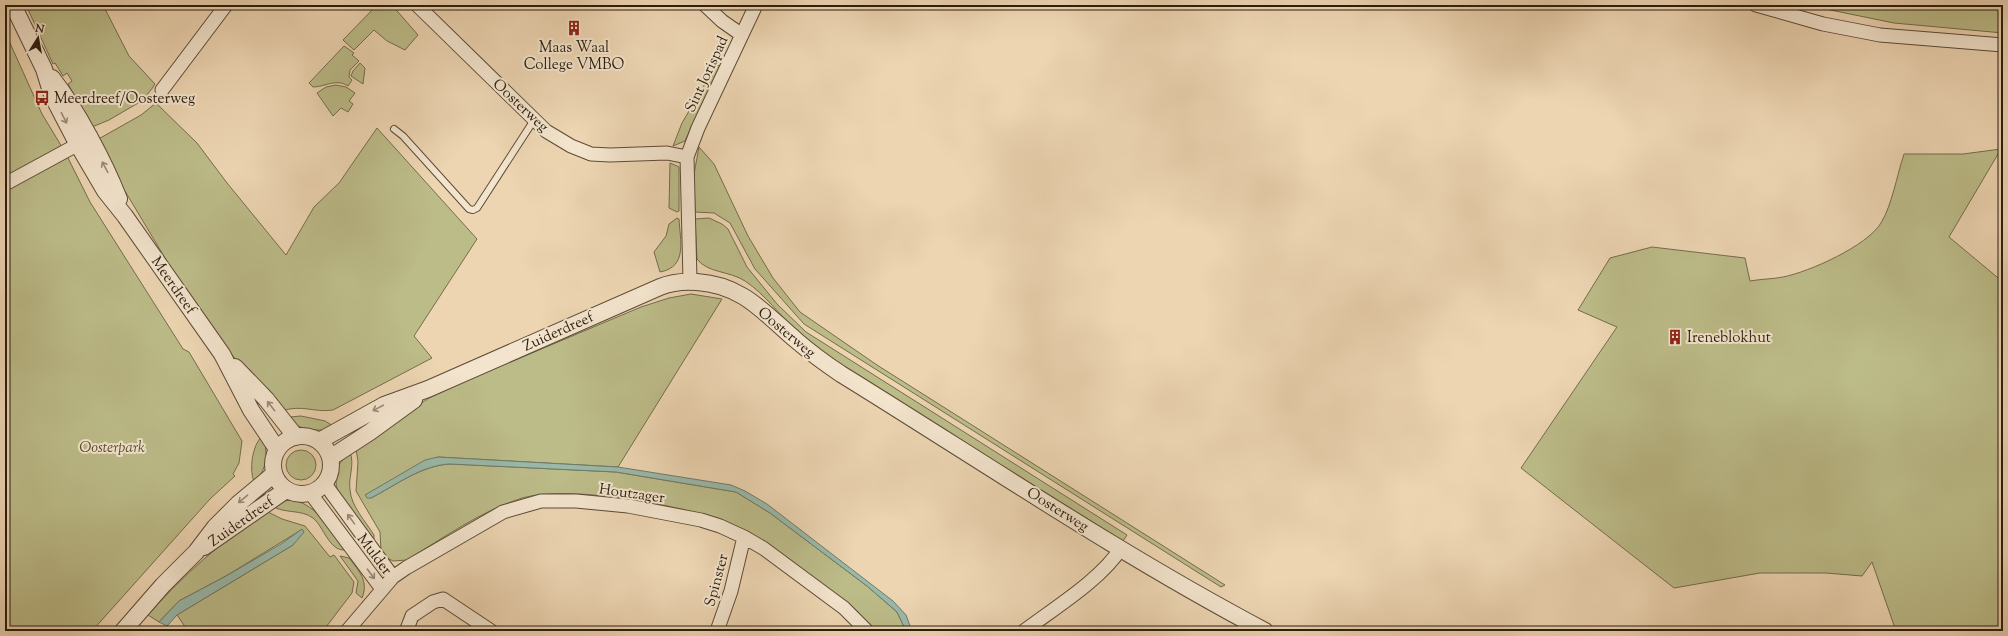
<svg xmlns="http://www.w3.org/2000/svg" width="2008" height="636" font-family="'Sorts Mill Goudy',serif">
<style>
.green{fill:#bcbc89;stroke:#746c4c}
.water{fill:#9ab9a9;stroke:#6e7b6b}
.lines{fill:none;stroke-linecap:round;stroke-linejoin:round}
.service-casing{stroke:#5c4b37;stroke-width:8}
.minor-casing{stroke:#5c4b37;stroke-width:15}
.tertiary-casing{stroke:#5c4b37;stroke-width:18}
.service{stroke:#f3e4cd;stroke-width:6}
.minor{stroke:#f3e4cd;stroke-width:13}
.tertiary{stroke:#f3e4cd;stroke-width:16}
.oneway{stroke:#998a77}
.labels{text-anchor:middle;stroke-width:4;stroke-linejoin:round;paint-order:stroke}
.poi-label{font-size:15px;fill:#2b1d0e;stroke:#f3e4cd;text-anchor:start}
.street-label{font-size:15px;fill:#2b1d0e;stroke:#f3e4cd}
.park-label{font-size:15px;font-style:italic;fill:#564d33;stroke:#f3e4cd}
</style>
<rect width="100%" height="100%" fill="#edd5b2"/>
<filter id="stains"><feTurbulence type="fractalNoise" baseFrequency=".005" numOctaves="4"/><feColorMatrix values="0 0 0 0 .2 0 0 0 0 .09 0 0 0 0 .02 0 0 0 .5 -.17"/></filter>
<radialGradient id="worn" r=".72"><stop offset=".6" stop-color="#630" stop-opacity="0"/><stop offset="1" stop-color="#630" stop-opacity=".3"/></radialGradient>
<!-- green -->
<path class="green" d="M 26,5 L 103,5 L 129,56 L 155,84 C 152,90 147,93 145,99 L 109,120 L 92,127 L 68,84 L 72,81 L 67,73 L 63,76 L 55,63 L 53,64 Z
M 377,5 L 392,5 L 418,35 L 405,50 L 387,41 L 374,30 L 354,50 L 343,40 Z
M 1806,5 L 2003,5 L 2003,33 L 1894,23 Z
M 5,32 L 42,114 L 65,152 L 90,202 L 183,349 L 189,352 L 242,441 L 239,463 L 233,474 L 235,476 L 210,499 L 92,631 L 5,631 Z
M 344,46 L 354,53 L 352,55 L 359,61 L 350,70 L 349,77 L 352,80 L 348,86 C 336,78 325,87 313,87 L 309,83 Z
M 360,63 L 365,68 L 363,84 L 351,76 L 353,71 Z
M 716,65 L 720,66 L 685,141 L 673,146 L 682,123 Z
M 336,85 L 346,87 L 355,93 L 349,101 L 353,104 L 348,112 L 341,108 L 333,116 L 317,93 L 326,87 Z
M 156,103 L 197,143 L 227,183 L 286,255 L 314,207 L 339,183 L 377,128 L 477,239 L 414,336 L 432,358 L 333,410 C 313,413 304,404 281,411 L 226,348 L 168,263 L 95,141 L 141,115 Z
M 699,147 L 714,164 L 748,236 L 773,278 L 800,312 L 877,365 L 1225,585 L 1221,587 L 804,324 L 755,269 L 730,223 L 714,213 L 695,212 L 694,174 Z
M 2001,149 L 1949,237 L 2003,282 L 2003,631 L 1896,631 L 1872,562 L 1862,576 L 1826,573 L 1760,573 L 1674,588 L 1521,468 L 1617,327 L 1578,310 L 1610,258 L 1652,247 L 1745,258 L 1750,281 C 1761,279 1773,279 1783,277 C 1809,272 1867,246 1881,223 C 1892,205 1897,175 1904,154 L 1963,154 Z
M 670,163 L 679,167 L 679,211 L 677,212 L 669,208 Z
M 677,218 L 679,219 C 680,240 688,267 660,272 L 654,252 L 666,236 L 669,224 Z
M 709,218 L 722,224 L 728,229 L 747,267 L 777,304 L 806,332 L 1127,535 L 1123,541 L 831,359 C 820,350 808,342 798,332 C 780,316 766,295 745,281 C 730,271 707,273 697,259 L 695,219 Z
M 691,294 L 722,299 L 618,467 L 438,457 L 365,495 L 371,498 C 396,485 422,465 451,464 L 616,472 L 736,492 L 770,513 L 867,586 L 897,612 L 906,631 L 874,631 L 855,609 L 841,598 C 809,575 776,546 741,529 C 697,506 569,484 522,498 C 481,511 443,538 407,560 L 393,561 L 387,558 L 381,551 L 380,532 L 356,491 L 358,462 L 356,448 L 429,398 L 463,382 L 641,307 L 669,298 Z
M 301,416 L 325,421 L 335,427 C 321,432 307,431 294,424 L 290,417 Z
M 262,436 C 269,450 267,472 254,482 C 249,469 252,446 262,436 Z
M286 465a15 15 0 1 1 30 0a15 15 0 1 1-30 0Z
M 350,452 C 355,465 348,477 350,490 C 351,506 366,522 374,535 L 374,539 L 372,539 L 338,492 C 333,477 337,462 350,452 Z
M 293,500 C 318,505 331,532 345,550 C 329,551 324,527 313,518 C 301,509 285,514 272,506 L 283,501 Z
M 266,511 L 282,519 L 305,526 L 330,557 L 334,555 L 354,582 L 352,593 L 323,631 L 188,631 L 177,615 L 293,545 L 301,530 L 226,576 L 179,601 L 159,622 L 148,615 C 184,574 221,542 266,511 Z
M 340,556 L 349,558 C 359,571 369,581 362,598 L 356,593 L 358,581 Z"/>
<!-- water -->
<path class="water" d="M 438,457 L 618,467 L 731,485 L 745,491 L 767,504 L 893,601 L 906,615 L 912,631 L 906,631 L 897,612 L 867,586 L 770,513 L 736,492 L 616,472 L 450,464 C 422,465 396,485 371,498 L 367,498 L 365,495 L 425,460 Z
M 302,529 L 304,532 L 293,545 L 177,615 L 167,626 L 159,622 L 179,601 L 226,576 L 281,544 Z"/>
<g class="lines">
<defs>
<path id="service" d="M 394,129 L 403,136 L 469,209 L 473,210 L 477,208 L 534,120"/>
<path id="minor" d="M 417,5 L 546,131 L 571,146 L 591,154 L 610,155 L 667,153 L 687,157
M 705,5 L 722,21 L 742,35
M 1756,5 L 1823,24 L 1880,35 L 2003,45
M 162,90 L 226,5
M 5,184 L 86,140
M 690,281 L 687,157 L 698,128 L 756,5
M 325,484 L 393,577
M 311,494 L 382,589
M 347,631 L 393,577 L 406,568 L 503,512 L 541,501 L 576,501 L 628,506 L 701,520 L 720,526 L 744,537 L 763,548 L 844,608 L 867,631
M 409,631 L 407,629 L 412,616 L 433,602 L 443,599 L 491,631
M 717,631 L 731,591 L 744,537
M 1024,631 C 1053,609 1102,579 1121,548"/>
<path id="tertiary" d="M 13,5 L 44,69 L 52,95 L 78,145 L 105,191 L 125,216 L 222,354 L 251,410 L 277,449
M 52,78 C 77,110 104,161 119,199
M 235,367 L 266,399 L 296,437
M273 465a29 29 0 1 1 58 0a29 29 0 1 1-58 0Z
M 319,441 L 384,405 L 428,389 L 660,287 C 672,282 684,281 697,282 C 743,285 764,313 797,341 C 811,353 826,364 841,374 C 982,461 1119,554 1265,631
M 330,458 L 370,432 L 414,400
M 204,547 L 286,490
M 123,631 L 163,585 L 196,552 L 215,527 L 238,504 L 274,474"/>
</defs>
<!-- service casing -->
<use href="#service" class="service-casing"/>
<!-- minor casing -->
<use href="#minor" class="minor-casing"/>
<!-- tertiary casing -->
<use href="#tertiary" class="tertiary-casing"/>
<!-- service -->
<use href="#service" class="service"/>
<!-- minor -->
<use href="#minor" class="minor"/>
<!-- tertiary -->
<use href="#tertiary" class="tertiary"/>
</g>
<!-- one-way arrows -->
<defs><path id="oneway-shaft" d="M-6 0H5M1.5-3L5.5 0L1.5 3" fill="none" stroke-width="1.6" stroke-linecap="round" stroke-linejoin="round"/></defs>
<g class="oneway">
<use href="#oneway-shaft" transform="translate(64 118) rotate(63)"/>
<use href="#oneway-shaft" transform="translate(105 167) rotate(-118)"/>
<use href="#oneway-shaft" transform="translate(271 406) rotate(-128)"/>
<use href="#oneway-shaft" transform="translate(378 408) rotate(152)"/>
<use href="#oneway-shaft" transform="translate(243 499) rotate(140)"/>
<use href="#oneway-shaft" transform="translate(351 519) rotate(-126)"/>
<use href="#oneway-shaft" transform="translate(371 574) rotate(53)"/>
</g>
<!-- icons -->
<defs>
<symbol id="building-bare" viewBox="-9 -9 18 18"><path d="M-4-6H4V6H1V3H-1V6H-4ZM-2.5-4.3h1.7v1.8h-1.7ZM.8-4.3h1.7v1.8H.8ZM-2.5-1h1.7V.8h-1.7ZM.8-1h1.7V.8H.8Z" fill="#8f2418" stroke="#f3e4cd" stroke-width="2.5" paint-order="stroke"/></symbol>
<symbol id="bus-bare" viewBox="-9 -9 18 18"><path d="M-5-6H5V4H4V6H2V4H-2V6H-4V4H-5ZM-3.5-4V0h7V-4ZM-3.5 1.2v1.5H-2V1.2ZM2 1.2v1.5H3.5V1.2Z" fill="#8f2418" stroke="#f3e4cd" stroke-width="2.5" paint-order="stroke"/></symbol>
</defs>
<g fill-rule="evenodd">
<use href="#building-bare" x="563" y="17" width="22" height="22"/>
<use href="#bus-bare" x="31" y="87" width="22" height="22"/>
<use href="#building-bare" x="1664" y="326" width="22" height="22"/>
</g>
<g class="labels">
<!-- poi labels -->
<g class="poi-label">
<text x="574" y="52" text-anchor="middle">Maas Waal<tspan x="574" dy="17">College VMBO</tspan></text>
<text x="54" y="103">Meerdreef/Oosterweg</text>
<text x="1687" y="342">Ireneblokhut</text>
</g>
<!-- street labels -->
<g class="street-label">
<text transform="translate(706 74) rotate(-65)" y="5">Sint Jorispad</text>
<text transform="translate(521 105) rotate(43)" y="5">Oosterweg</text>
<text transform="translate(174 285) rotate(55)" y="5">Meerdreef</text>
<text transform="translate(558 331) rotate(-24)" y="5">Zuiderdreef</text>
<text transform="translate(787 332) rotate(40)" y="5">Oosterweg</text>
<text transform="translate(632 493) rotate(8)" y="5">Houtzager</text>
<text transform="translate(1058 509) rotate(32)" y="5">Oosterweg</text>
<text transform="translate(241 521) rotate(-35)" y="5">Zuiderdreef</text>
<text transform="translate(375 554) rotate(53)" y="5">Mulder</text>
<text transform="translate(716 580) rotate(-75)" y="5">Spinster</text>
</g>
<!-- park labels -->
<g class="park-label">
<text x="112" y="452">Oosterpark</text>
</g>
</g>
<!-- margin -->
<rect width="2008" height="636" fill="none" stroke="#edd5b2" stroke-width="20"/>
<rect x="6" y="6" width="1996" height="624" fill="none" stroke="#2b1d0e" stroke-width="2"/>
<rect x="10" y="10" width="1988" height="616" fill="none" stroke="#2b1d0e"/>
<!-- north arrow -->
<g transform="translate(38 38) rotate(11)" stroke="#f3e4cd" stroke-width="3" paint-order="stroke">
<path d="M0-3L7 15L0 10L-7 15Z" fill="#2b1d0e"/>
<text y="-6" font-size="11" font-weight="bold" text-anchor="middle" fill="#2b1d0e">N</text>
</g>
<rect width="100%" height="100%" filter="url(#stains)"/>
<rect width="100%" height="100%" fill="url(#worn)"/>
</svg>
